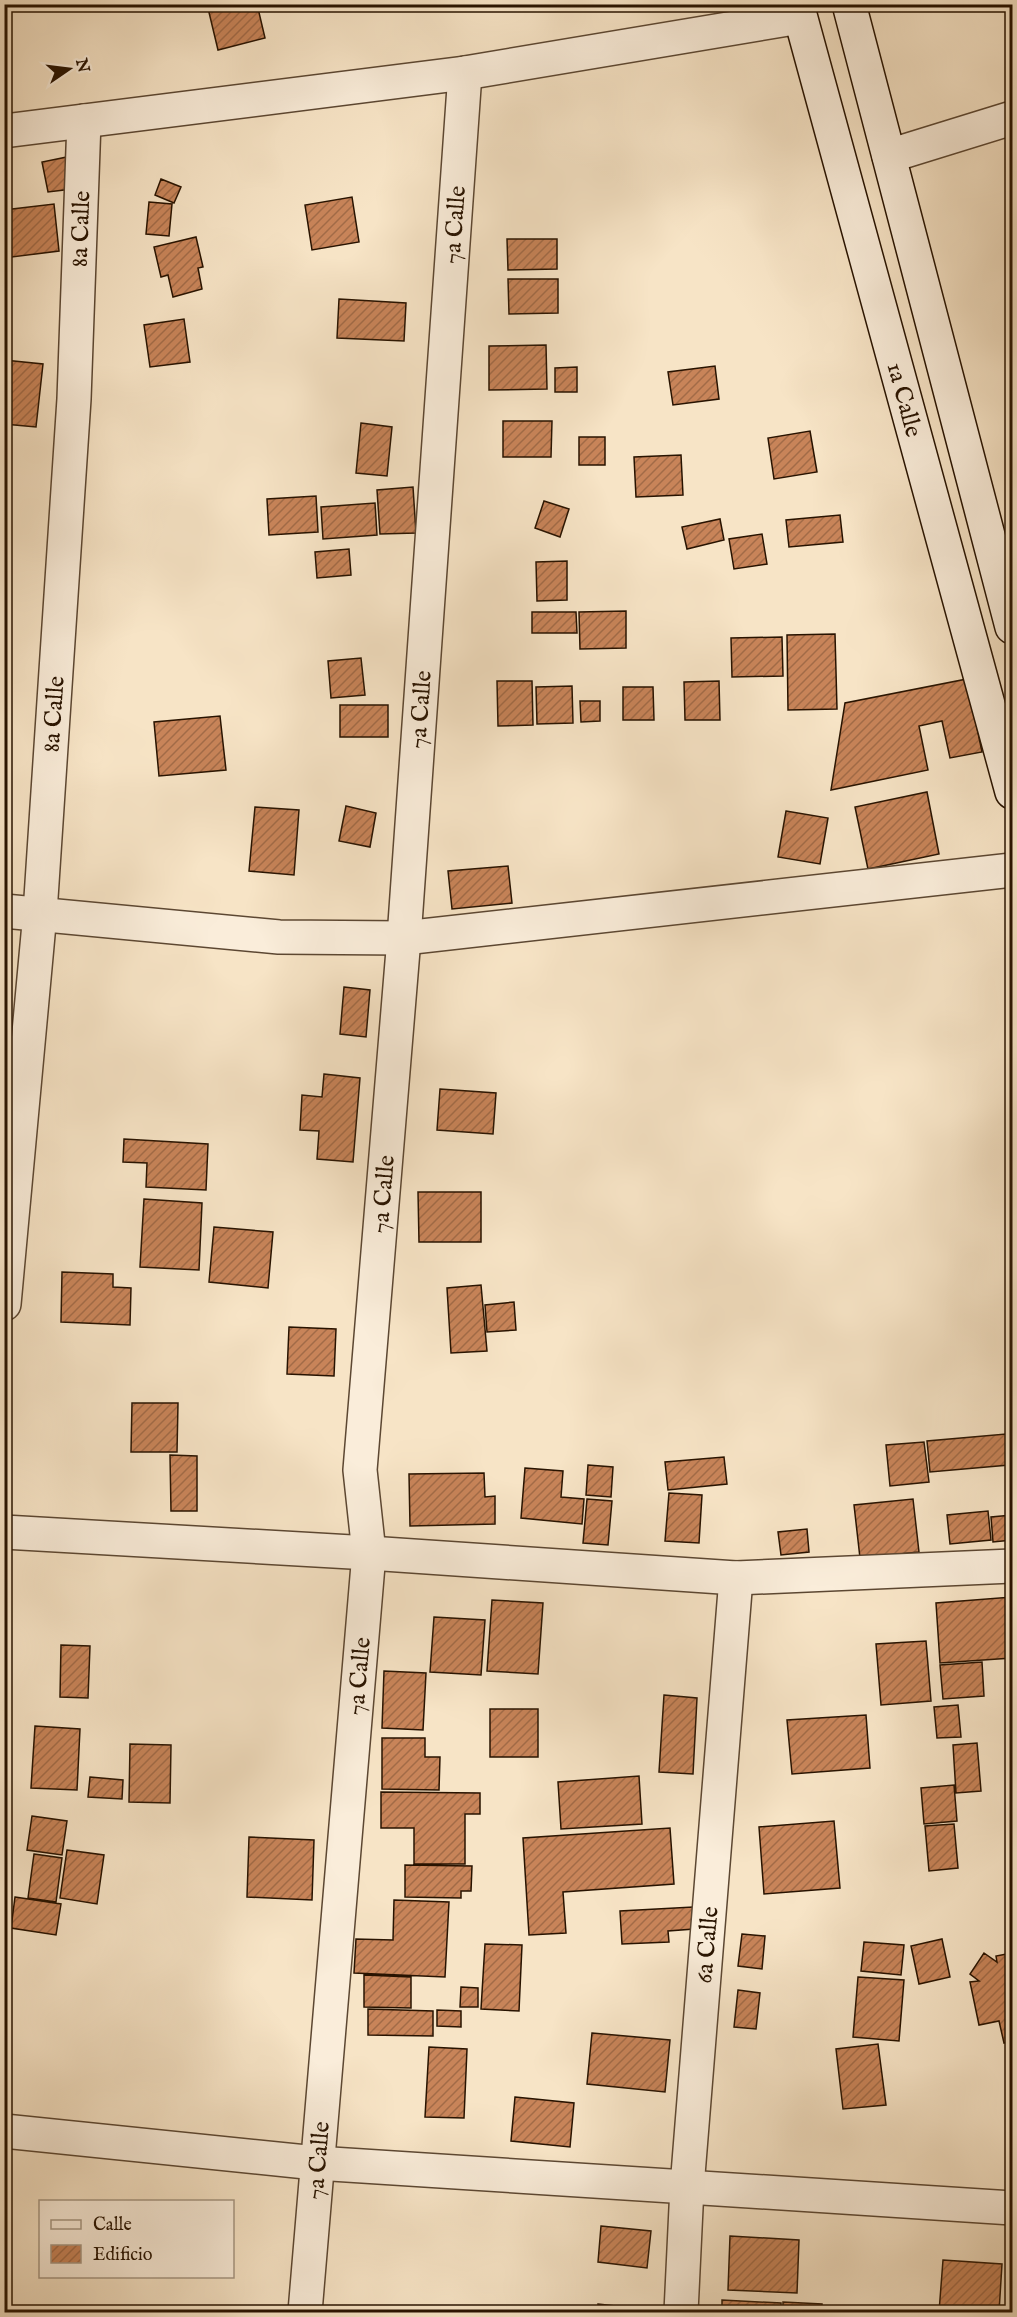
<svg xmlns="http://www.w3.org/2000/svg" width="1017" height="2317" font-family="'IM FELL English',serif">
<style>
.building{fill:url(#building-hatch);stroke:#281300;stroke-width:1.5}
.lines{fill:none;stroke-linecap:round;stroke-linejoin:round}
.street-casing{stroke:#5c4732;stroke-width:36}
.secondary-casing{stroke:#281300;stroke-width:36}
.street{stroke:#faedda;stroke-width:33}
.secondary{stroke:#faedda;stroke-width:33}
.labels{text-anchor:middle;stroke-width:4.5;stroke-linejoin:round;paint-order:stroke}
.street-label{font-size:24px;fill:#281300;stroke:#faedda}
</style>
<defs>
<pattern id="building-hatch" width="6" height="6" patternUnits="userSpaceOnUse" patternTransform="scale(1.5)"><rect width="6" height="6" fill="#c88459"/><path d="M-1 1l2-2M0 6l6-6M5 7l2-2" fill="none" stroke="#a26b47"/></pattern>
</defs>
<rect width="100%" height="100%" fill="#f7e4c6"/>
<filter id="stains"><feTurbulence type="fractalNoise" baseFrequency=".00333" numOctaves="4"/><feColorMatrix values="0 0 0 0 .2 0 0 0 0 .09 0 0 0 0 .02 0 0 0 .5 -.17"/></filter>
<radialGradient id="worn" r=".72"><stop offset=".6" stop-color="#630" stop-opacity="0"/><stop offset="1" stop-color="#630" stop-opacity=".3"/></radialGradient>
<!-- building -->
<path class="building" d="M 207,4 L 257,4 L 265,38 L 218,50 Z
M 67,157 L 72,189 L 48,192 L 42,162 Z
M 161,179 L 181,187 L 174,203 L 155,195 Z
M 352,197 L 359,242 L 312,250 L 305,205 Z
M 149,202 L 172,204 L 169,236 L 146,234 Z
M 54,204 L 59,251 L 4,258 L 4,210 Z
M 196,237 L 203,267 L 198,268 L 202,289 L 173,297 L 168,275 L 161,277 L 154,247 Z
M 507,239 L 557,239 L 557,269 L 508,270 Z
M 508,279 L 558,279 L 558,313 L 509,314 Z
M 339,299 L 406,303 L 404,341 L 337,338 Z
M 184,319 L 190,362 L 150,367 L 144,325 Z
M 546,345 L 547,389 L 489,390 L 489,346 Z
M 4,360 L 43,364 L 36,427 L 4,424 Z
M 715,366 L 719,399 L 673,405 L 668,372 Z
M 577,367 L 577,392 L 555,392 L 555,368 Z
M 503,421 L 552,421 L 551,457 L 503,457 Z
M 361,423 L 392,427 L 387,476 L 356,473 Z
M 810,431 L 817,472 L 774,479 L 768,438 Z
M 579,437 L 605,437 L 605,465 L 579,465 Z
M 681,455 L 683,495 L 636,497 L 634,457 Z
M 413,487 L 416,533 L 380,534 L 377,490 Z
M 316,496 L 318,532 L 269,535 L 267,499 Z
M 544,501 L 569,509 L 560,537 L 535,528 Z
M 375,503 L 377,535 L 323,539 L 321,507 Z
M 840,515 L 843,542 L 789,547 L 786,520 Z
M 720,519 L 724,540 L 687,549 L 682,527 Z
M 762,534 L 767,564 L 734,569 L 729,539 Z
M 349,549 L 351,575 L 317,578 L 315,552 Z
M 567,561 L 567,600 L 537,601 L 536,562 Z
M 626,611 L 626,648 L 580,649 L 579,612 Z
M 532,612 L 576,612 L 577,633 L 532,633 Z
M 835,634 L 837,709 L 788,710 L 787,635 Z
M 782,637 L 783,676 L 732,677 L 731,638 Z
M 361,658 L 365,695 L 331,698 L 328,661 Z
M 967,679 L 982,752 L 950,758 L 942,721 L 919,726 L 928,770 L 831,790 L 845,703 Z
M 497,681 L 532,681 L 533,725 L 498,726 Z
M 719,681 L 720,720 L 685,720 L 684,682 Z
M 572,686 L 573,723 L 537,724 L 536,687 Z
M 623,687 L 653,687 L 654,720 L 623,720 Z
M 580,701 L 600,701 L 600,721 L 581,722 Z
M 340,705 L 388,705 L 388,737 L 340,737 Z
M 220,716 L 226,770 L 159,776 L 154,722 Z
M 927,792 L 939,854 L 868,869 L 855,807 Z
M 346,806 L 376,813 L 370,847 L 339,841 Z
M 255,807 L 299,810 L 294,875 L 249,871 Z
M 786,811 L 828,818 L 820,864 L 778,857 Z
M 508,866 L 512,903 L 452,909 L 448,871 Z
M 344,987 L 370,990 L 366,1037 L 340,1034 Z
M 324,1074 L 360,1078 L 353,1162 L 317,1159 L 319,1131 L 300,1130 L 302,1095 L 322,1097 Z
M 440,1089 L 496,1093 L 493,1134 L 437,1130 Z
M 124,1139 L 208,1144 L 206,1190 L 146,1187 L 147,1163 L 123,1162 Z
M 418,1192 L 481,1192 L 481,1242 L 419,1242 Z
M 144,1199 L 202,1203 L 199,1270 L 140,1267 Z
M 214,1227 L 273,1232 L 268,1288 L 209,1282 Z
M 62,1272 L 113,1274 L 113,1287 L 131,1288 L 130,1325 L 61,1322 Z
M 481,1285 L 487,1351 L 451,1353 L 447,1288 Z
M 514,1302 L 516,1330 L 487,1332 L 485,1305 Z
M 289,1327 L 336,1329 L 334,1376 L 287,1374 Z
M 132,1403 L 178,1403 L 177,1452 L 131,1452 Z
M 1006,1434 L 1009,1465 L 930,1472 L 927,1441 Z
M 924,1442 L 929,1482 L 890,1486 L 886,1445 Z
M 170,1455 L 197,1456 L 197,1511 L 171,1511 Z
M 724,1457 L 727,1484 L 668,1490 L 665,1462 Z
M 588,1465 L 613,1467 L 611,1497 L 586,1495 Z
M 525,1468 L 563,1471 L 561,1497 L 584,1499 L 582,1524 L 521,1518 Z
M 484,1473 L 485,1497 L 495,1496 L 495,1524 L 410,1526 L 409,1474 Z
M 669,1493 L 702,1495 L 699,1543 L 665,1541 Z
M 587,1499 L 612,1501 L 608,1545 L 583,1543 Z
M 913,1499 L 919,1552 L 860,1558 L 854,1505 Z
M 988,1511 L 991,1540 L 950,1544 L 947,1515 Z
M 1012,1515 L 1012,1540 L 993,1542 L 991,1517 Z
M 807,1529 L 809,1552 L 781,1555 L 778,1532 Z
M 1012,1597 L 1012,1658 L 940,1663 L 936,1603 Z
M 492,1600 L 543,1603 L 538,1674 L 487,1671 Z
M 434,1617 L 485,1620 L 481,1675 L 430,1672 Z
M 926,1641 L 931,1701 L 881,1705 L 876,1644 Z
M 61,1645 L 90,1646 L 88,1698 L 60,1697 Z
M 982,1662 L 984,1696 L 943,1699 L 940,1665 Z
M 384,1671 L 426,1673 L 423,1730 L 382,1728 Z
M 664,1695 L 697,1698 L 693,1774 L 659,1772 Z
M 958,1705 L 961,1737 L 937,1738 L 934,1707 Z
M 490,1709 L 538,1709 L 538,1757 L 490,1757 Z
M 866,1715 L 870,1768 L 792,1774 L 787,1720 Z
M 35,1726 L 80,1729 L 77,1790 L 31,1788 Z
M 382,1738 L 425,1738 L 425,1757 L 440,1757 L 439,1790 L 382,1789 Z
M 977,1743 L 981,1791 L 956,1793 L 953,1745 Z
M 130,1744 L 171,1745 L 170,1803 L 129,1802 Z
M 639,1776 L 642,1824 L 561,1829 L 558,1782 Z
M 90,1777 L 123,1780 L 122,1799 L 88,1797 Z
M 954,1785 L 957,1821 L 924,1824 L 921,1788 Z
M 381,1792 L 480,1793 L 480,1814 L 465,1814 L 465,1864 L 414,1864 L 414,1828 L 381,1828 Z
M 32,1816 L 67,1821 L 62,1855 L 27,1850 Z
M 834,1821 L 840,1888 L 764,1894 L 759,1827 Z
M 954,1824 L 958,1868 L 929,1871 L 925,1826 Z
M 670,1828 L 674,1884 L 563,1892 L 566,1933 L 529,1935 L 523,1838 Z
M 249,1837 L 314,1840 L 312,1900 L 247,1897 Z
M 67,1850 L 104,1855 L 97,1904 L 60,1898 Z
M 34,1854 L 62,1858 L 56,1902 L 28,1898 Z
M 405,1865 L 472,1866 L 471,1891 L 461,1891 L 461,1898 L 405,1897 Z
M 15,1897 L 61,1904 L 56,1935 L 11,1928 Z
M 394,1900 L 449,1902 L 445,1977 L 354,1973 L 356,1939 L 393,1940 Z
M 693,1907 L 694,1929 L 668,1931 L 669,1942 L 622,1944 L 620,1911 Z
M 742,1934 L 765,1936 L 762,1969 L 738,1966 Z
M 942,1939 L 950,1977 L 919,1984 L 911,1946 Z
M 864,1942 L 904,1945 L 901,1975 L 861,1971 Z
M 485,1944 L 522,1945 L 519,2011 L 481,2009 Z
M 984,1953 L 997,1962 L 996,1956 L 1012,1953 L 1012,2041 L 1004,2043 L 999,2021 L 979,2025 L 970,1982 L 979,1981 L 970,1974 Z
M 364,1975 L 411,1977 L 411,2008 L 364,2007 Z
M 858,1977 L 904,1980 L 899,2041 L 853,2037 Z
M 461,1987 L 478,1988 L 478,2007 L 460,2007 Z
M 738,1990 L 760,1993 L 756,2029 L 734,2027 Z
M 368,2009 L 433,2011 L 433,2036 L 368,2035 Z
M 437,2010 L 461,2011 L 461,2027 L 437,2026 Z
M 592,2033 L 670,2040 L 665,2092 L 587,2084 Z
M 878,2044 L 886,2105 L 843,2109 L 836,2049 Z
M 429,2047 L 467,2049 L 464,2118 L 425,2117 Z
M 515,2097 L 574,2103 L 570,2147 L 511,2141 Z
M 601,2226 L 651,2231 L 647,2268 L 598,2262 Z
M 730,2236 L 799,2240 L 797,2293 L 728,2290 Z
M 943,2260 L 1002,2264 L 999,2312 L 939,2312 Z
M 722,2300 L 781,2303 L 781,2312 L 722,2312 Z
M 783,2302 L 822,2304 L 822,2312 L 783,2312 Z
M 598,2304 L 624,2307 L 623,2312 L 598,2312 Z"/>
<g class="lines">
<defs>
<g id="street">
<path d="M 4,131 L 465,73 L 800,17"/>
<path d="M 889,156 L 1012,118"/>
<path d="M 4,911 L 279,937 L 404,938 L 1012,870"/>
<path id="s1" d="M 4,1304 L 40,913 L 74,399 L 84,121"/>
<path d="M 4,1532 L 369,1553 L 736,1578 L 1012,1566"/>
<path d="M 4,2131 L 316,2163 L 1012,2208"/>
<path id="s2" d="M 305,2312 L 369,1553 L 360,1470 L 404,938 L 465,73"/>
<path id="s3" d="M 681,2312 L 687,2187 L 736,1578"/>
</g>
<g id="secondary">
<path id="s4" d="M 797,4 L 1012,792"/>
<path d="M 849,4 L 1012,627"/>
</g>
</defs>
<!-- street casing -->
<use href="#street" class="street-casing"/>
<!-- secondary casing -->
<use href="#secondary" class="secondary-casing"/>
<!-- street -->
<use href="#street" class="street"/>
<!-- secondary -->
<use href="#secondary" class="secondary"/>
</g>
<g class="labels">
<!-- street labels -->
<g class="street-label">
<text dy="8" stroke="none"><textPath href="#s2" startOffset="2094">7a Calle</textPath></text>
<text dy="8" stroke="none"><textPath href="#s1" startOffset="1078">8a Calle</textPath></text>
<text dy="8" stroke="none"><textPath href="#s4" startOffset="410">1a Calle</textPath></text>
<text dy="8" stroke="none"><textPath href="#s2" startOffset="1608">7a Calle</textPath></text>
<text dy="8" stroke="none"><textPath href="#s1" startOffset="592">8a Calle</textPath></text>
<text dy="8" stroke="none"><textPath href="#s2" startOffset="1122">7a Calle</textPath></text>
<text dy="8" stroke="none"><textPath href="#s2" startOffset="638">7a Calle</textPath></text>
<text dy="8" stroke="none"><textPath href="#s3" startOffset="368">6a Calle</textPath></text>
<text dy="8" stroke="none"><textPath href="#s2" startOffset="152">7a Calle</textPath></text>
</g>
</g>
<!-- margin -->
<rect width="1017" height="2317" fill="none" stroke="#f7e4c6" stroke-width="24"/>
<rect x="6" y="6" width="1005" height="2305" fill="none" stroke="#281300" stroke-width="3"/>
<rect x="12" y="12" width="993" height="2293" fill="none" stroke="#281300" stroke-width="1.5"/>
<!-- legend -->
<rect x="39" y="2200" width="195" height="78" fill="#faedda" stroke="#a69683" stroke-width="1.5"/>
<rect x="51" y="2220" width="30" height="9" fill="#faedda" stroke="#a69683" stroke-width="1.5"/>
<text x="93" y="2230" font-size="18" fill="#281300">Calle</text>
<rect x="51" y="2245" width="30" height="18" fill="url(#building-hatch)" stroke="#a69683" stroke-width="1.5"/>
<text x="93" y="2260" font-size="18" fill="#281300">Edificio</text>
<!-- north arrow -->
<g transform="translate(69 69) rotate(76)" stroke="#faedda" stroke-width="4.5" paint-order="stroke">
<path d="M0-4.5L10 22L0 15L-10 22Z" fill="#281300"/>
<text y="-9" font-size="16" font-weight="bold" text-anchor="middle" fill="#281300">N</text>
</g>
<rect width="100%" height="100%" filter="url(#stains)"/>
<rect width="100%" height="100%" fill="url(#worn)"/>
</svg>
